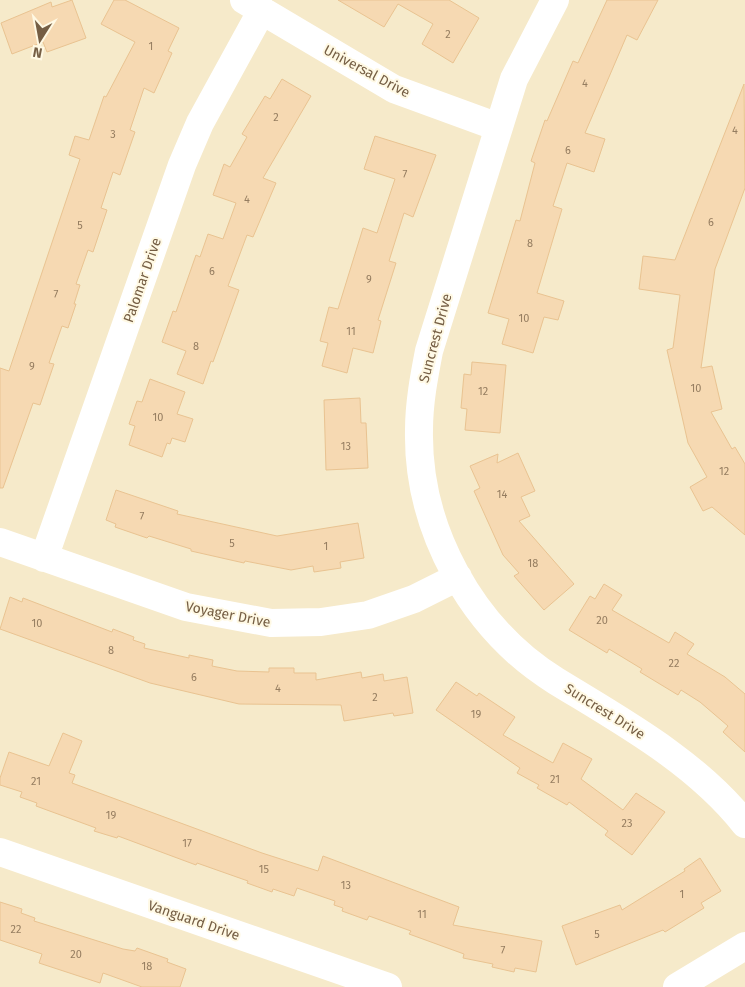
<svg xmlns="http://www.w3.org/2000/svg" width="745" height="987" font-family="'Fira Sans',sans-serif">
<style>
.residential{fill:#f6eaca}
.building{fill:#f6d9b2;stroke:#e9c391}
.lines{fill:none;stroke-linecap:round;stroke-linejoin:round}
.street{stroke:#fff;stroke-width:28}
.labels{text-anchor:middle;stroke-width:4;stroke-linejoin:round;paint-order:stroke}
.number-label{font-size:11px;fill:#957d60}
.street-label{font-size:14px;fill:#755e44;stroke:#fff9e4}
</style>
<rect width="100%" height="100%" fill="#fef7dc"/>
<!-- residential -->
<path class="residential" d="M 0,0 L 745,0 L 745,987 L 0,987 Z"/>
<!-- building -->
<path class="building" d="M 72,0 L 86,38 L 47,52 L 43,42 L 12,54 L 1,23 L 51,2 L 52,7 Z
M 114,0 L 125,0 L 179,28 L 168,51 L 172,53 L 154,93 L 144,88 L 130,130 L 135,132 L 120,175 L 113,172 L 101,208 L 107,210 L 93,252 L 88,250 L 76,284 L 80,285 L 74,304 L 76,304 L 68,328 L 62,326 L 49,363 L 54,364 L 40,405 L 33,403 L 3,488 L 0,488 L 0,368 L 9,371 L 80,159 L 69,155 L 75,136 L 89,140 L 104,96 L 106,97 L 135,42 L 101,24 Z
M 338,0 L 449,0 L 479,18 L 453,63 L 422,44 L 433,24 L 398,4 L 384,27 Z
M 607,0 L 658,0 L 637,40 L 627,35 L 585,133 L 605,139 L 594,172 L 567,163 L 553,206 L 562,209 L 537,293 L 564,301 L 558,320 L 544,317 L 533,353 L 502,344 L 509,319 L 488,313 L 516,220 L 520,221 L 535,163 L 531,161 L 545,120 L 547,121 L 573,61 L 578,63 Z
M 282,79 L 311,96 L 263,178 L 276,183 L 253,237 L 247,235 L 228,286 L 239,290 L 213,362 L 211,361 L 203,384 L 177,374 L 186,351 L 162,342 L 173,311 L 176,312 L 196,255 L 200,257 L 208,234 L 223,239 L 236,203 L 213,195 L 224,164 L 230,167 L 247,137 L 242,134 L 265,96 L 270,99 Z
M 744,84 L 745,188 L 715,269 L 701,368 L 712,366 L 722,409 L 711,412 L 732,449 L 735,447 L 745,464 L 745,535 L 712,507 L 703,511 L 690,487 L 707,477 L 688,443 L 667,350 L 673,348 L 680,295 L 639,289 L 643,256 L 675,260 Z
M 375,136 L 436,155 L 413,217 L 404,213 L 389,261 L 396,263 L 378,320 L 381,321 L 373,353 L 353,348 L 347,373 L 322,366 L 328,343 L 320,341 L 329,307 L 338,309 L 363,228 L 377,233 L 395,179 L 364,169 Z
M 472,362 L 506,365 L 500,433 L 465,430 L 467,409 L 461,408 L 464,374 L 471,375 Z
M 150,379 L 185,392 L 177,414 L 193,419 L 185,442 L 172,438 L 170,444 L 167,443 L 162,457 L 129,445 L 135,426 L 129,424 L 137,401 L 142,402 Z
M 360,398 L 361,423 L 366,423 L 368,468 L 326,470 L 324,400 Z
M 518,453 L 535,491 L 521,497 L 530,516 L 519,521 L 574,584 L 544,610 L 514,576 L 519,573 L 503,555 L 474,491 L 480,488 L 470,466 L 498,454 L 497,463 Z
M 116,490 L 178,511 L 177,514 L 277,536 L 358,523 L 364,558 L 340,562 L 341,568 L 314,572 L 313,566 L 291,570 L 245,561 L 244,563 L 191,551 L 191,549 L 149,536 L 147,538 L 115,527 L 116,524 L 106,520 Z
M 604,584 L 622,595 L 612,610 L 669,643 L 675,632 L 694,644 L 687,654 L 725,677 L 745,694 L 745,752 L 723,732 L 728,726 L 700,702 L 681,690 L 678,695 L 640,672 L 642,669 L 609,649 L 607,653 L 569,630 L 590,596 L 595,599 Z
M 10,597 L 22,602 L 23,598 L 112,632 L 113,629 L 134,637 L 133,640 L 145,644 L 144,648 L 189,658 L 189,655 L 213,660 L 212,666 L 237,671 L 269,672 L 269,668 L 294,668 L 294,673 L 316,673 L 316,680 L 361,672 L 362,678 L 383,674 L 384,681 L 407,677 L 413,713 L 394,716 L 393,713 L 344,721 L 341,705 L 239,704 L 150,683 L 0,629 Z
M 456,682 L 477,696 L 479,693 L 515,717 L 503,735 L 553,763 L 563,743 L 592,759 L 581,779 L 623,810 L 636,793 L 665,812 L 632,855 L 605,835 L 608,831 L 569,802 L 567,805 L 537,788 L 539,785 L 517,773 L 520,768 L 436,710 Z
M 63,733 L 82,741 L 69,773 L 75,775 L 72,783 L 262,853 L 318,871 L 323,856 L 459,907 L 453,925 L 542,941 L 536,972 L 515,968 L 514,972 L 492,967 L 493,964 L 463,958 L 464,954 L 409,934 L 411,931 L 369,916 L 367,920 L 342,911 L 343,908 L 334,905 L 335,901 L 297,888 L 294,896 L 273,889 L 272,892 L 247,883 L 248,881 L 197,863 L 196,865 L 118,836 L 117,838 L 94,831 L 96,828 L 36,806 L 37,803 L 20,797 L 22,792 L 0,785 L 0,778 L 9,752 L 49,766 Z
M 700,858 L 721,891 L 701,903 L 704,908 L 665,932 L 663,930 L 576,965 L 562,926 L 620,905 L 622,910 L 685,871 L 684,869 Z
M 0,902 L 22,909 L 21,913 L 35,918 L 34,921 L 123,949 L 135,951 L 137,948 L 168,959 L 167,962 L 186,969 L 180,987 L 142,987 L 103,973 L 100,983 L 39,963 L 42,954 L 0,940 Z"/>
<g class="lines">
<!-- street -->
<path class="street" d="M 244,0 L 394,89 L 498,127
M 555,0 L 514,79 L 429,351 C 424,377 419,403 419,430 C 417,529 472,629 556,681 C 623,722 696,762 745,824
M 0,542 L 186,607 L 271,623 L 321,622 L 368,615 L 414,599 L 458,577
M 44,558 L 182,165 L 200,123 L 262,10
M 0,852 L 388,987
M 677,987 L 745,946"/>
</g>
<g class="labels">
<!-- number labels -->
<g class="number-label">
<text x="448" y="38">2</text>
<text x="151" y="50">1</text>
<text x="585" y="87">4</text>
<text x="276" y="121">2</text>
<text x="735" y="134">4</text>
<text x="113" y="138">3</text>
<text x="568" y="154">6</text>
<text x="405" y="178">7</text>
<text x="247" y="203">4</text>
<text x="711" y="226">6</text>
<text x="80" y="229">5</text>
<text x="530" y="247">8</text>
<text x="212" y="275">6</text>
<text x="369" y="283">9</text>
<text x="56" y="298">7</text>
<text x="524" y="322">10</text>
<text x="351" y="335">11</text>
<text x="196" y="350">8</text>
<text x="32" y="370">9</text>
<text x="696" y="392">10</text>
<text x="483" y="395">12</text>
<text x="158" y="421">10</text>
<text x="346" y="450">13</text>
<text x="724" y="475">12</text>
<text x="502" y="498">14</text>
<text x="142" y="520">7</text>
<text x="232" y="547">5</text>
<text x="326" y="550">1</text>
<text x="533" y="567">18</text>
<text x="602" y="624">20</text>
<text x="37" y="627">10</text>
<text x="111" y="654">8</text>
<text x="674" y="667">22</text>
<text x="194" y="681">6</text>
<text x="278" y="692">4</text>
<text x="375" y="701">2</text>
<text x="476" y="718">19</text>
<text x="555" y="783">21</text>
<text x="36" y="785">21</text>
<text x="111" y="819">19</text>
<text x="627" y="827">23</text>
<text x="187" y="847">17</text>
<text x="264" y="873">15</text>
<text x="346" y="889">13</text>
<text x="682" y="898">1</text>
<text x="422" y="918">11</text>
<text x="16" y="933">22</text>
<text x="597" y="938">5</text>
<text x="503" y="954">7</text>
<text x="76" y="958">20</text>
<text x="147" y="970">18</text>
</g>
<!-- street labels -->
<g class="street-label">
<text transform="translate(367 71) rotate(28)" y="5">Universal Drive</text>
<text transform="translate(142 280) rotate(-71)" y="5">Palomar Drive</text>
<text transform="translate(435 338) rotate(-75)" y="5">Suncrest Drive</text>
<text transform="translate(228 614) rotate(11)" y="5">Voyager Drive</text>
<text transform="translate(605 711) rotate(32)" y="5">Suncrest Drive</text>
<text transform="translate(194 920) rotate(19)" y="5">Vanguard Drive</text>
</g>
</g>
<!-- north arrow -->
<g transform="translate(40 40) rotate(191)" stroke="#fff9e4" stroke-width="4" paint-order="stroke">
<path d="M0-4L9 19L0 12L-9 19Z" fill="#755e44"/>
<text y="-8" font-size="14" font-weight="bold" text-anchor="middle" fill="#755e44">N</text>
</g>
</svg>
